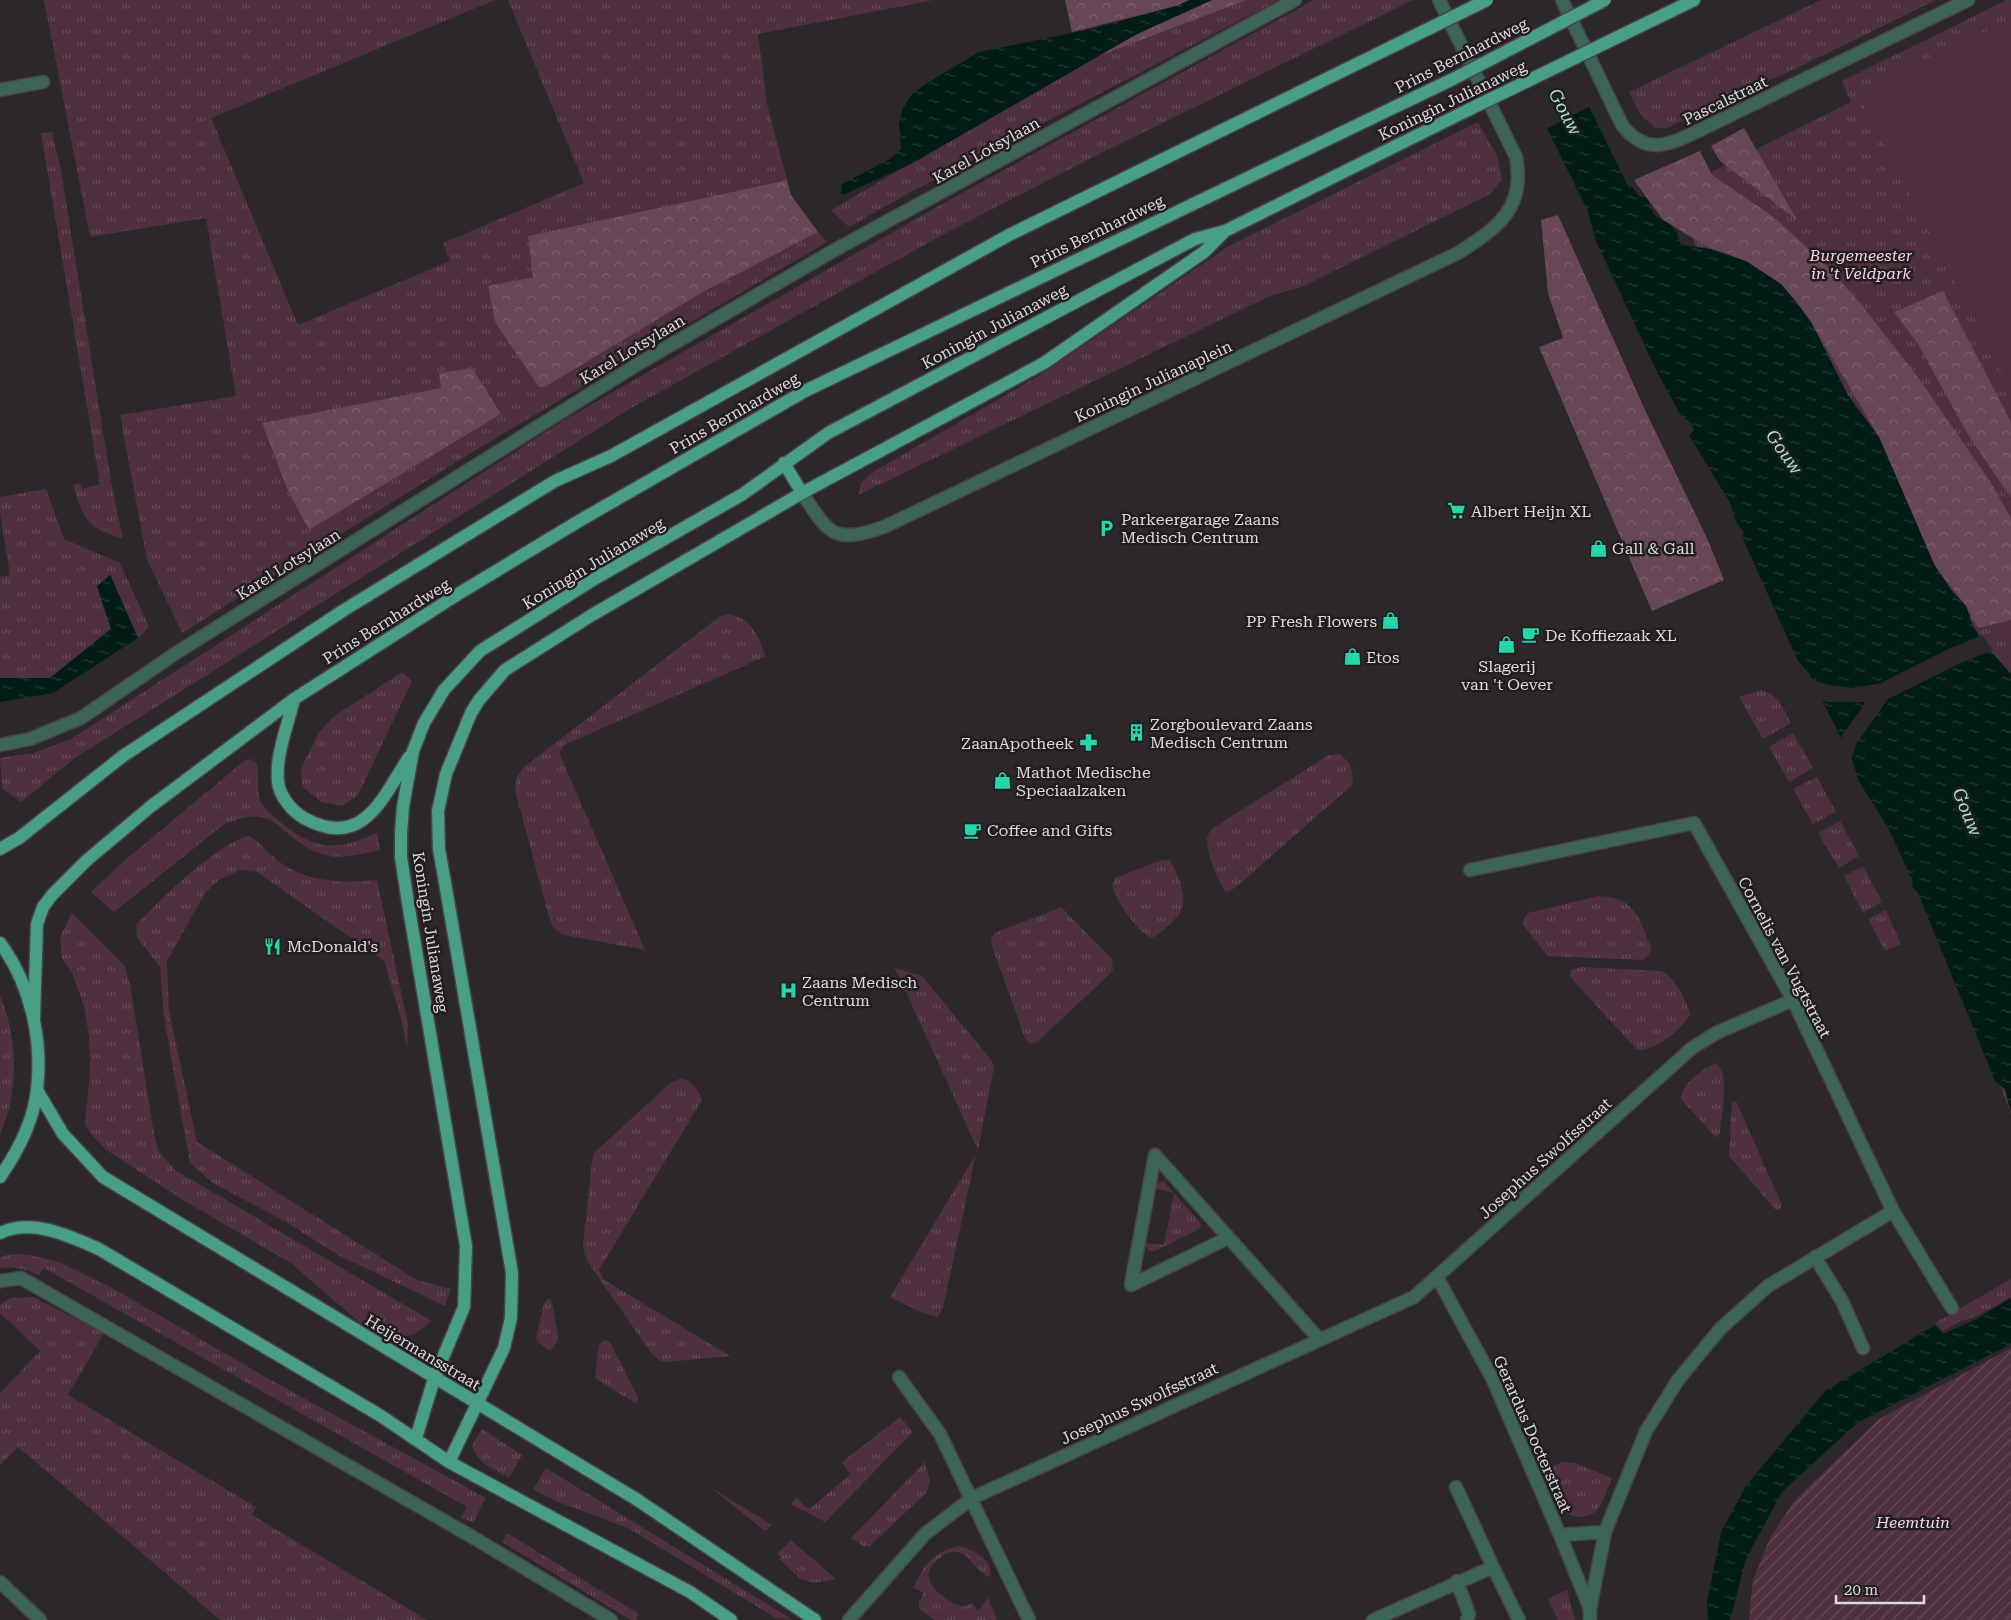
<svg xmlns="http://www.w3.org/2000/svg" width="2011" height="1620" font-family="'Roboto Serif',serif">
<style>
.grass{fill:url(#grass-tufts);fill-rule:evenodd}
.forest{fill:url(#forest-crowns)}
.garden{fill:url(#garden-furrows)}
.pitch{fill:#4e303e}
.water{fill:url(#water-ripples)}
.pier{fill:#2c2829}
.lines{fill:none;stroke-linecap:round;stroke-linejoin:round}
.minor-casing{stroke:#484445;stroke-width:15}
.major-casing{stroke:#484445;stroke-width:15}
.minor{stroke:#3d6458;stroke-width:12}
.major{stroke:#489f86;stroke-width:12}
.major-bridge-casing{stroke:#484445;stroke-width:15;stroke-linecap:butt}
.major-bridge{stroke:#489f86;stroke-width:12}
.labels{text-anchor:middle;stroke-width:5;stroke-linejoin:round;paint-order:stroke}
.street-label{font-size:16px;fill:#dddadb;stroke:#221e20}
.park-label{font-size:16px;font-style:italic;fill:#f9d3e4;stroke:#221e20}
.poi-label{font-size:16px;fill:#dddadb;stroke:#221e20;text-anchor:start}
.water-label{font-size:18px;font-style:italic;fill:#9fe6cf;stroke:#221e20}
</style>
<defs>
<pattern id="grass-tufts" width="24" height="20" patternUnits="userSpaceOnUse" patternTransform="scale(1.25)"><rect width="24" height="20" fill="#4e303e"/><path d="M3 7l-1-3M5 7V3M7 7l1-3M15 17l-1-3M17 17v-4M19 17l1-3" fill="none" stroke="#674d59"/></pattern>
<pattern id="forest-crowns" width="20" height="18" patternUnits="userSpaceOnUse" patternTransform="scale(1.25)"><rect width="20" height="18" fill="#674756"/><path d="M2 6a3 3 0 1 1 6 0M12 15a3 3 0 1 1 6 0" fill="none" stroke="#7c616e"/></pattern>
<pattern id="garden-furrows" width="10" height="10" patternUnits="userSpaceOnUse" patternTransform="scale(1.25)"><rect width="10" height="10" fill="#4e303e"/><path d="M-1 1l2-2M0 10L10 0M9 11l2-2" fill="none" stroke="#674d59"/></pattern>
<pattern id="water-ripples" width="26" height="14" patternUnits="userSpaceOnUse" patternTransform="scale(1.25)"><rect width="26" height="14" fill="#011d16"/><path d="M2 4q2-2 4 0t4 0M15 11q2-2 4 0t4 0" fill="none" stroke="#263d37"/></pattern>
</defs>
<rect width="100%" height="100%" fill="#2c2829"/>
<!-- grass -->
<path class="grass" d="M 44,0 L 495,0 L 211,118 L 298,325 L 450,261 L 443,243 L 584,183 L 508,0 L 933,0 L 758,34 L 767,104 L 787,180 L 528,236 L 533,277 L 488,286 L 545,387 L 703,292 L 818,232 L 827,242 L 479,448 L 182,633 L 147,560 L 120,415 L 236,396 L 206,218 L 90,237 ZM 441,388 L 501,414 L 309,530 L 288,491 L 262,423 Z
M 1247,0 L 1279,0 L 911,192 L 849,227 L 831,210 L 1091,59 Z
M 1314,0 L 1413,0 L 1103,152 L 944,234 L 631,408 L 75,758 L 21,802 L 2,788 L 0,758 L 33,753 L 71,739 L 564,420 L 960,194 Z
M 1821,0 L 1936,0 L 1805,64 L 1667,128 L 1656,128 L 1641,115 L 1629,92 Z
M 2007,0 L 2011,0 L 2011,1115 L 1675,190 L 1851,102 L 1842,81 Z
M 1478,122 L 1497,156 L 1502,179 L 1490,194 L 1304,286 L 1272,295 L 858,495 L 861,483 L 873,472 L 1040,375 L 1229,246 Z
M 52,132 L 61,171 L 111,481 L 123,539 C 85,526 85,522 73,485 L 80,483 L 82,489 L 100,484 L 41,133 Z
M 46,489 L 64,539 L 120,563 L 149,627 L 138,638 L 111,576 L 97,586 L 111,629 L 50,678 L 0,678 L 0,577 L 10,575 L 0,512 L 0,497 Z
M 728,614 C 751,617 758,636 766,656 L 564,745 L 561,749 L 560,755 L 645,950 L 564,935 L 553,927 L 549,917 L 515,790 L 517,777 L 524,767 L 719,617 Z
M 402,672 L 412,681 L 358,795 L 342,806 L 321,802 L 303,787 L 301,768 L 318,734 L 333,717 Z
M 1761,690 C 1779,695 1783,708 1791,723 L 1763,739 L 1739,697 Z
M 1793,733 L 1813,768 L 1789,782 L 1769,747 Z
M 1339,754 C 1350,761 1356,774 1351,786 L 1235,888 L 1226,892 C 1218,882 1206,851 1207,839 C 1207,835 1211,831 1213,828 L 1329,755 Z
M 251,759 L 256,762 C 260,772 256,787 260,800 C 264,810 275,818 284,825 C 318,852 339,850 377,833 L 380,850 C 361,854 338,861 319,853 C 276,837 278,800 223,825 L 114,912 L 91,892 L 123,862 L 244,761 Z
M 1817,777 L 1836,812 L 1813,824 L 1793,789 Z
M 1840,821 L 1859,856 L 1839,868 L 1818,833 Z
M 249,836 C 264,845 268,854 281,863 C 310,883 344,883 377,880 L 408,1024 L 407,1048 L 401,1018 L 384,961 L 257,872 L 240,870 L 219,880 L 205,893 L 167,961 L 169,1010 L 197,1142 L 417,1280 L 451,1289 L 445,1306 L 338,1255 L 286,1222 L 213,1183 L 190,1163 L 164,1018 L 160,967 L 137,937 L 136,925 C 158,901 219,842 249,836 Z
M 1162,860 L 1169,860 C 1177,869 1187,897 1182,909 C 1179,917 1159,936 1151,938 C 1135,929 1118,903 1112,886 L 1115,878 Z
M 1863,866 L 1882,902 L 1863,913 L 1844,876 Z
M 1599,896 C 1635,898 1638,916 1651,947 L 1649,955 L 1643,960 L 1548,956 L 1522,924 L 1528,913 Z
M 1061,907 L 1112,959 L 1113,971 L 1037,1042 L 1030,1044 L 1025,1038 L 992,946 L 991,938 L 995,933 Z
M 1886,910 L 1901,944 L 1885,951 L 1868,919 Z
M 72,913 L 124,965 L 130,984 L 154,1134 L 159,1152 L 175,1170 L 432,1321 L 413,1335 L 395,1337 L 366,1328 L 292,1264 L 183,1200 L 105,1149 L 90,1133 L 85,1124 L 90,1071 L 89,1036 L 84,1006 L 72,973 L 62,959 L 60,937 Z
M 1581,967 L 1661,971 C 1675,977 1683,996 1689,1010 L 1690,1015 C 1681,1030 1655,1051 1637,1050 L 1574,981 L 1570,975 L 1571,970 Z
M 895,968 L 922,976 L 992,1061 L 994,1067 L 978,1150 Z
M 0,996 C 18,1038 19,1093 0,1135 Z
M 1716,1063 C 1731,1073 1721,1115 1720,1132 L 1719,1136 L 1715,1137 L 1681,1099 C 1681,1085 1703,1068 1716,1063 Z
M 681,1078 C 693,1082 698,1089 702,1100 L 599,1270 L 603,1279 L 730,1356 L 666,1362 L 659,1360 L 651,1353 L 590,1265 L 584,1253 L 583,1244 L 593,1154 L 669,1084 Z
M 1736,1101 L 1782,1205 L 1779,1210 L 1775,1209 L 1729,1156 L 1732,1103 Z
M 976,1154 L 943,1308 L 938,1317 C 921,1314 906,1304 890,1297 Z
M 1164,1182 L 1199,1221 L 1201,1226 L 1199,1229 L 1155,1251 L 1149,1251 L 1144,1243 L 1164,1245 L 1174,1193 L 1155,1188 L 1158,1183 Z
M 13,1254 L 30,1255 L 59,1262 L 114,1289 L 267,1378 L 486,1498 L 473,1522 L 461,1518 L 467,1507 L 44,1268 L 39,1275 C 25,1269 15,1266 0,1268 L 0,1257 Z
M 2011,1279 L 2011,1297 L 1975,1317 L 1961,1321 L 1943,1331 L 1935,1323 Z
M 33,1297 L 104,1333 L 68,1395 L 256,1507 L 252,1515 L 427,1620 L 220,1620 L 18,1447 L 0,1465 L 0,1393 L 40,1351 L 0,1313 L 0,1305 L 11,1298 Z
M 551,1298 L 558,1336 L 558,1341 L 550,1351 L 538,1342 L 536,1337 L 544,1304 L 547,1299 Z
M 605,1339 L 611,1344 L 637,1395 L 638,1400 L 635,1403 L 595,1378 L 599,1345 Z
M 900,1417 L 913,1432 L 825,1522 L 791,1504 L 797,1497 L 805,1507 L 810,1508 L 814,1505 L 850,1475 L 842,1462 Z
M 482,1429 L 522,1455 L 509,1478 C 494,1469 476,1463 472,1445 Z
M 925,1462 L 930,1481 L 927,1492 L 869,1547 L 863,1546 L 851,1538 Z
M 1563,1462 L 1575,1463 L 1612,1478 C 1608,1487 1605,1499 1599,1507 C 1597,1512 1592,1514 1586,1516 C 1561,1522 1554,1495 1546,1476 L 1553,1466 Z
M 546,1468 L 793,1620 L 776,1618 L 628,1528 L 556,1501 L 533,1489 Z
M 710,1487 L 772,1525 L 765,1531 Z
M 507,1533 L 639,1614 L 636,1620 L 631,1620 L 502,1542 Z
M 791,1540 L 836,1579 C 802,1587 803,1581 779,1559 L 781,1557 L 777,1554 Z
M 960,1546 C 974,1551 993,1558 990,1577 C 977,1575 971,1553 956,1552 C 950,1551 943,1554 939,1559 C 935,1562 930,1566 929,1571 C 924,1587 950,1603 964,1607 L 972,1603 L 978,1611 L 988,1598 L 997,1620 L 935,1620 L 919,1609 L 919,1603 L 923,1592 L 913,1588 C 923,1565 935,1551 960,1546 Z
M 1567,1590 L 1575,1620 L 1558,1620 L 1548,1599 Z"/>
<!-- forest -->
<path class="forest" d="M 1065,0 L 1190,0 L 1177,6 L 1072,32 Z
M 1212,0 L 1247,0 L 1091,59 L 1137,34 Z
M 1744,128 L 1797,220 L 1720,161 L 1711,146 Z
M 1700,151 L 1712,175 L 1771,215 L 1821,260 L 1861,304 L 1920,380 L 1991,483 L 2011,518 L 2011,620 L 1978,628 L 1966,606 L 1935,566 L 1879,437 L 1811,322 L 1797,303 L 1781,284 L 1728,254 L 1711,249 L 1663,220 L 1634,180 Z
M 787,180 L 791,195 L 818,232 L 703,292 L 545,387 L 539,387 L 495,322 L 488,286 L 533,277 L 528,236 Z
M 1558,215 L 1645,410 L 1707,538 L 1724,580 L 1652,611 L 1539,347 L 1563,338 L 1548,293 L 1541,220 Z
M 1943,291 L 2011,422 L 2011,498 L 1967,433 L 1918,344 L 1894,312 Z
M 472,368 L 501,414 L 309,530 L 288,491 L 262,423 L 441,388 L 439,373 Z"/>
<!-- garden -->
<path class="garden" d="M 2011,1348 L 2011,1620 L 1749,1620 L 1753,1580 L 1770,1538 L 1795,1500 L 1879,1419 Z"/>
<!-- pitch -->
<path class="pitch" d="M 2011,20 L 2011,389 L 1857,91 Z"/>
<!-- water -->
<path class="water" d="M 1190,0 L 1212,0 L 1137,34 L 913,163 L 843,195 L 841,193 L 842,184 L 890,159 L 901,149 L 899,123 L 902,110 L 912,94 L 927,83 L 979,52 L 1091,29 L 1176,6 Z
M 1483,0 L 1537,0 L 1629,188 L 1632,187 L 1639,196 L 1647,198 L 1654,215 L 1670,224 L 1677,233 L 1681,245 L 1711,249 L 1746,261 L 1781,284 L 1797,303 L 1811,322 L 1848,395 L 1879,437 L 1935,566 L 1952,591 L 1966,606 L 1973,626 L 1987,647 L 2011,674 L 2011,1113 L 2005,1089 L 1995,1081 L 1918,893 L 1912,887 L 1913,881 L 1887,826 L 1858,780 L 1853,762 L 1808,672 L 1798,661 L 1742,537 L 1744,532 L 1737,524 L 1730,503 L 1689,435 L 1694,430 L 1691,423 L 1681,416 L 1656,370 L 1596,241 L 1587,209 Z
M 110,575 L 138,638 L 53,693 L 0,702 L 0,678 L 50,678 L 111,629 L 97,586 Z
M 2011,1298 L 2011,1344 L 1857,1423 L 1782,1492 L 1746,1559 L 1730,1620 L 1708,1620 L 1707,1602 L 1721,1532 L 1746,1486 L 1825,1391 L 1935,1325 L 1943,1334 L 1977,1319 Z"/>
<!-- pier -->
<path class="pier" d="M 1481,0 L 1540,0 L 1591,106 L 1544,130 Z
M 1982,635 L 1993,650 L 1959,664 L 1888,699 L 1857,743 L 1850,763 L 1840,743 L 1842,735 L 1865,704 L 1864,702 L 1827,702 L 1818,699 L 1808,679 L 1830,685 L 1854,688 L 1881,683 L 1949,649 Z"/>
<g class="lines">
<defs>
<path id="minor" d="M 1562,0 L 1622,125 C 1646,156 1668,145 1698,131 L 1968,0
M 0,90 L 43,82
M 802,493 C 830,535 833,544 884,527 L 1458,253 C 1497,228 1526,209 1516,157 L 1439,0
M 0,745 L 30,739 L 81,718 L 176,653 L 638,364 L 840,247 L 1295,0
M 1470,870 L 1694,823 L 1793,1000 L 1893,1211 L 1952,1308
M 1228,1238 L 1131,1285 L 1155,1155 L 1319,1339
M 1815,1257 L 1842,1301 L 1863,1348
M 1437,1277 L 1493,1380 L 1560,1535 L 1590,1609
M 0,1281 L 21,1278 L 474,1538 L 611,1620
M 899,1377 L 940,1434 L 1029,1620
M 1560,1535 L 1605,1532
M 1493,1567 L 1519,1620
M 1457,1581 L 1469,1614 L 1467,1620
M 0,1582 L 40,1620
M 849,1620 L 925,1534 L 972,1498 L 1414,1297 L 1692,1048 L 1718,1032 L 1793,1000
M 1373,1620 L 1493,1567 L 1456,1487
M 1590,1620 L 1590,1609 L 1605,1532 L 1646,1431 L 1678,1380 L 1721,1328 L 1768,1286 L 1893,1211"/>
<path id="major" d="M 1622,35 L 1694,0
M 784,463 L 802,493
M 294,699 C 288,725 275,756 278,782 C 280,797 292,811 304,818 C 363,851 383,797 409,757
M 0,849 L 19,838 L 123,756 L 344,610 L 555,481 L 611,456 L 1009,235 L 1428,29
M 0,943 C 30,983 43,1039 37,1089 C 34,1120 18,1151 0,1177
M 34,1018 L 37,924 L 43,907 L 52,895 L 86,861 L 150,807 L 294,699 L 463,591 L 579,521 L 805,391 L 1453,79
M 37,1090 L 63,1134 L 103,1177 L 636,1499 L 815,1620
M 0,1233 C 33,1218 69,1236 99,1249 L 381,1416 L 449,1462 L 690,1592 L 731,1620
M 416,1438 L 434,1379 L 464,1307 L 466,1246 L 408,903 L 401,857 L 401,833 L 403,807 L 413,751 L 424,723 L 444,690 L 480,651 L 596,578 L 743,494 L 828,433 L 1195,239 L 1225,231 L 1468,110
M 449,1462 L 504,1348 L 511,1318 L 512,1273 L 444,877 L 439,849 L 438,811 L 446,774 L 471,713 L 479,700 L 505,670 L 592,615 L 802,493 L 1044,363 L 1204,252 L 1223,233"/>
</defs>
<!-- minor casing -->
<use href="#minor" class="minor-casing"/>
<!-- major casing -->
<use href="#major" class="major-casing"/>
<!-- minor -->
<use href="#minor" class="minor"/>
<!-- major -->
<use href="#major" class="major"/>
<defs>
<path id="major-bridge" d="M 1428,29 L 1487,0
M 1453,79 L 1605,0
M 1468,110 L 1622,35"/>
</defs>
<!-- major-bridge casing -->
<use href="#major-bridge" class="major-bridge-casing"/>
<!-- major-bridge -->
<use href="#major-bridge" class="major-bridge"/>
</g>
<!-- icons -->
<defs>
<symbol id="supermarket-bare" viewBox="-9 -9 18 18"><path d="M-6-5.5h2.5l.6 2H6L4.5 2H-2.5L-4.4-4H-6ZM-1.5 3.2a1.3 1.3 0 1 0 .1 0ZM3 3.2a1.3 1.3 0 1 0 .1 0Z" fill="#27d5ad" stroke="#221e20" stroke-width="2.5" paint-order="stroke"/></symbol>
<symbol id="parking-bare" viewBox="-9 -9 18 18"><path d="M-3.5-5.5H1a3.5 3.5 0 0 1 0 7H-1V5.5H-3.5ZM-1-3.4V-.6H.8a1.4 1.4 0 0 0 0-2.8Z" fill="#27d5ad" stroke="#221e20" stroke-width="2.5" paint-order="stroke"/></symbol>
<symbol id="shop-bare" viewBox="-9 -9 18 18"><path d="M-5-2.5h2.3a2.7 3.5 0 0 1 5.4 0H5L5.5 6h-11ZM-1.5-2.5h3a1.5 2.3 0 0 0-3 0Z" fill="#27d5ad" stroke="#221e20" stroke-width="2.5" paint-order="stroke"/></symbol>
<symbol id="cafe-bare" viewBox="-9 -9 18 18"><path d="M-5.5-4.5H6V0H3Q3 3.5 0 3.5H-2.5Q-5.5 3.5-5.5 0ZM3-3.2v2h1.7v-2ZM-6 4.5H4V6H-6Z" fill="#27d5ad" stroke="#221e20" stroke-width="2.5" paint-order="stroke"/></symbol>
<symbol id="building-bare" viewBox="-9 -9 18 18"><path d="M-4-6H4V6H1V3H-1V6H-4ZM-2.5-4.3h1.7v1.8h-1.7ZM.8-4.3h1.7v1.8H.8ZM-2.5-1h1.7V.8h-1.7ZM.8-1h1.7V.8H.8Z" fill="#27d5ad" stroke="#221e20" stroke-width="2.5" paint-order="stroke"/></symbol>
<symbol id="pharmacy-bare" viewBox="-9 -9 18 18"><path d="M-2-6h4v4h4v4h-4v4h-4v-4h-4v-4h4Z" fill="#27d5ad" stroke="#221e20" stroke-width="2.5" paint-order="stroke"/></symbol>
<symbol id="restaurant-bare" viewBox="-9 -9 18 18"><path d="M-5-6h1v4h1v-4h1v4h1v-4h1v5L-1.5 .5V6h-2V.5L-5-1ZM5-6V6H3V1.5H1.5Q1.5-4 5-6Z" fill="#27d5ad" stroke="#221e20" stroke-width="2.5" paint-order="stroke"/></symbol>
<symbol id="hospital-bare" viewBox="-9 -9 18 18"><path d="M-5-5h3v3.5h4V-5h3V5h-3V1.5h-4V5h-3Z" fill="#27d5ad" stroke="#221e20" stroke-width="2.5" paint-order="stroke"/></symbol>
</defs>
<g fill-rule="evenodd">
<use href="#supermarket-bare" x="1444" y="498" width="25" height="25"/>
<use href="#parking-bare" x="1094" y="516" width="25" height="25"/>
<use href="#shop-bare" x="1586" y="536" width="25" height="25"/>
<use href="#shop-bare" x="1378" y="608" width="25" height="25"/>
<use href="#cafe-bare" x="1518" y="622" width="25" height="25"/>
<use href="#shop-bare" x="1494" y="632" width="25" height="25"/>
<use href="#shop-bare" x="1340" y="644" width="25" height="25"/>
<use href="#building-bare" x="1124" y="720" width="25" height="25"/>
<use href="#pharmacy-bare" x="1076" y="730" width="25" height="25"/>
<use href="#shop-bare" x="990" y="768" width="25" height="25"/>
<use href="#cafe-bare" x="960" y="818" width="25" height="25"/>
<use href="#restaurant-bare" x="260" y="934" width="25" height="25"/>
<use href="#hospital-bare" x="776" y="978" width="25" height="25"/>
</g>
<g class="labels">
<!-- street labels -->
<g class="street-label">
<text transform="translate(1461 55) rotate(-27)" y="6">Prins Bernhardweg</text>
<text transform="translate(1452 100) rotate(-26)" y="6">Koningin Julianaweg</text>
<text transform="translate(1725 100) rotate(-26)" y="6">Pascalstraat</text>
<text transform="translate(986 150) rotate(-29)" y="6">Karel Lotsylaan</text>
<text transform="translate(1097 231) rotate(-26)" y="6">Prins Bernhardweg</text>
<text transform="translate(994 326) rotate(-28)" y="6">Koningin Julianaweg</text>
<text transform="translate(632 349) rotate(-31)" y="6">Karel Lotsylaan</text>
<text transform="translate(1153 381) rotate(-25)" y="6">Koningin Julianaplein</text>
<text transform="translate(734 413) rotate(-30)" y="6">Prins Bernhardweg</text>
<text transform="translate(593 563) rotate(-31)" y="6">Koningin Julianaweg</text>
<text transform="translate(288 564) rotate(-32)" y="6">Karel Lotsylaan</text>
<text transform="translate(386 621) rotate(-32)" y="6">Prins Bernhardweg</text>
<text transform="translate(431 932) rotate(81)" y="6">Koningin Julianaweg</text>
<text transform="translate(1785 957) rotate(62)" y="6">Cornelis van Vugtstraat</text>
<text transform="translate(1545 1158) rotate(-42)" y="6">Josephus Swolfsstraat</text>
<text transform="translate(423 1352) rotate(31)" y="6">Heijermansstraat</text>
<text transform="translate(1139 1403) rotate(-25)" y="6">Josephus Swolfsstraat</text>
<text transform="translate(1533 1434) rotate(66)" y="6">Gerardus Docterstraat</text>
</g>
<!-- park labels -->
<g class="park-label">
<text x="1861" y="261">Burgemeester<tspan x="1861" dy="18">in 't Veldpark</tspan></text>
<text x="1913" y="1528">Heemtuin</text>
</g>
<!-- poi labels -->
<g class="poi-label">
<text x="1471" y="517">Albert Heijn XL</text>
<text x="1121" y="525">Parkeergarage Zaans<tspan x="1121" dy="18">Medisch Centrum</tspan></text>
<text x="1612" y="554">Gall &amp; Gall</text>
<text x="1377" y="627" text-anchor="end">PP Fresh Flowers</text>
<text x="1545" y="641">De Koffiezaak XL</text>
<text x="1366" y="663">Etos</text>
<text x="1507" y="672" text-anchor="middle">Slagerij<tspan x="1507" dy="18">van 't Oever</tspan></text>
<text x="1150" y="730">Zorgboulevard Zaans<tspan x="1150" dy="18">Medisch Centrum</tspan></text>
<text x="1074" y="749" text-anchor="end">ZaanApotheek</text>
<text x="1016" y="778">Mathot Medische<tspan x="1016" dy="18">Speciaalzaken</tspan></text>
<text x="987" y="836">Coffee and Gifts</text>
<text x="287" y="952">McDonald's</text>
<text x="802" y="988">Zaans Medisch<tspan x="802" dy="18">Centrum</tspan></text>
</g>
<!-- water labels -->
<g class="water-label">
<text transform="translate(1565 112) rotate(62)" y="6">Gouw</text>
<text transform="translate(1784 452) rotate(55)" y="6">Gouw</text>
<text transform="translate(1967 812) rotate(68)" y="6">Gouw</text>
</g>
</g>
<!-- scale -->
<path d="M1836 1595v8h88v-8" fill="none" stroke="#dddadb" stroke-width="2.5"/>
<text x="1844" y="1595" font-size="15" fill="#dddadb" stroke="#221e20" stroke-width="4" paint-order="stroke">20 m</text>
</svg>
